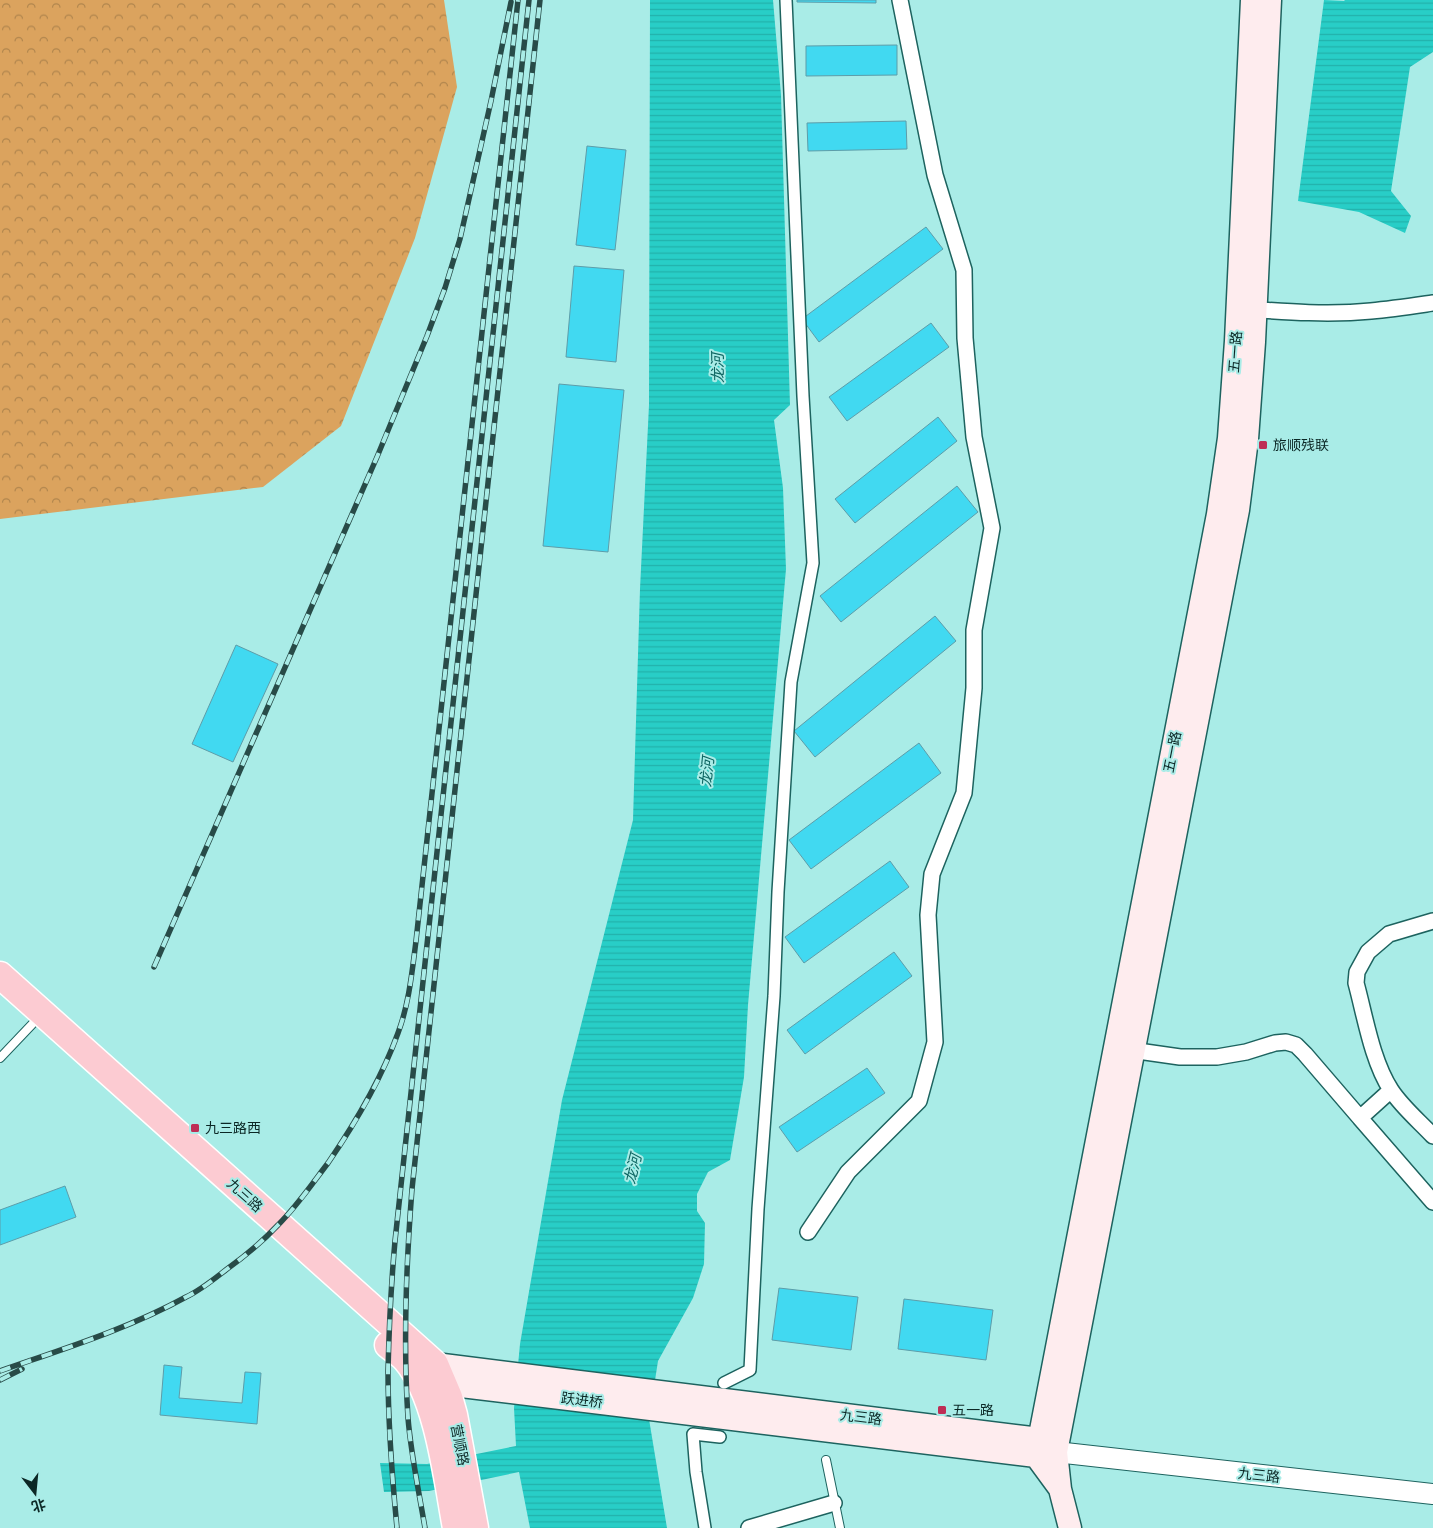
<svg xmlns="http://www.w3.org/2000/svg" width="1433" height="1528" font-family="'PT Sans','Noto Sans SC',sans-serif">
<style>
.forest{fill:url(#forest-crowns)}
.water{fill:url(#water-rules)}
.building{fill:#41d9f1;stroke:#5d9da9}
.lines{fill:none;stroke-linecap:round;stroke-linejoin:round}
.service-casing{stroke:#1d635f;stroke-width:10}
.pedestrian-casing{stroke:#1d635f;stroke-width:14}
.minor-casing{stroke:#1d635f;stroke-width:18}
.tertiary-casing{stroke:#1d635f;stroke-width:22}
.secondary-casing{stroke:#1d635f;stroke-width:25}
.trunk-casing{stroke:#fff;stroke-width:29}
.service{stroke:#fff;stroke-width:8}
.pedestrian{stroke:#fff;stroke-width:11}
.minor{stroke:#fff;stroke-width:15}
.tertiary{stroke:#fff;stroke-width:20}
.secondary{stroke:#feecee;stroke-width:22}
.trunk{stroke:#fccbd2;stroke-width:26}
.rail-casing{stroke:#284b48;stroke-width:5.5}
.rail{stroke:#a9ece7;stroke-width:4;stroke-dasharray:11;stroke-linecap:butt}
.poi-dot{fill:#be2e55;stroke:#a9ece7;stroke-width:2}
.labels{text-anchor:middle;stroke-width:4;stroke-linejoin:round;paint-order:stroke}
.street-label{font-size:14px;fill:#0b2725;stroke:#a9ece7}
.poi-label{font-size:14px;fill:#0b2725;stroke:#a9ece7;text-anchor:start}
.water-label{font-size:15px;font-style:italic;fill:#0c6460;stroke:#a9ece7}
</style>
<defs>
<pattern id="forest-crowns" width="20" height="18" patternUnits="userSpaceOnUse" patternTransform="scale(1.25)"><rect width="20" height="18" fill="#dba35e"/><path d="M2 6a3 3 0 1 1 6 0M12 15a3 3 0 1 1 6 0" fill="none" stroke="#b0854d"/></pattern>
<pattern id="water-rules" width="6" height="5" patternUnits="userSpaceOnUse" patternTransform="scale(1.25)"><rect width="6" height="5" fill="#28cec7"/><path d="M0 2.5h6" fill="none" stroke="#22b1ab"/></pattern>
</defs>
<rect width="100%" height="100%" fill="#a9ece7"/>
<!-- forest -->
<path class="forest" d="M 0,0 L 444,0 L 457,87 L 415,238 L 341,426 L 263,487 L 0,519 Z"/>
<!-- water -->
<path class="water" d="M 650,0 L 773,0 L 781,95 L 790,405 L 774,420 L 783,488 L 786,569 L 748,1005 L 744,1077 L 730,1160 L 708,1172 L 697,1194 L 697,1211 L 705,1223 L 704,1264 L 693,1298 L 658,1361 L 649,1419 L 667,1528 L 530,1528 L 519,1472 L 429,1491 L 384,1492 L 380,1463 L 427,1464 L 516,1446 L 514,1408 L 520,1344 L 562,1100 L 633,820 L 640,589 L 649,405 Z
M 1324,0 L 1344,1 L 1345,0 L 1433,0 L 1433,52 L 1410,67 L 1391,191 L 1411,216 L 1405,233 L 1359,212 L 1298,201 Z"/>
<!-- building -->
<path class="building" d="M 797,0 L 876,0 L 876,3 L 797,2 Z
M 897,45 L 897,75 L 806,76 L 806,46 Z
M 906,121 L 907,149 L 808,151 L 807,123 Z
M 587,146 L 626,150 L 615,250 L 576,245 Z
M 926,227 L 943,249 L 819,342 L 802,319 Z
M 574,266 L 624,270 L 616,362 L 566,357 Z
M 931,323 L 949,347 L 847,421 L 829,397 Z
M 559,384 L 624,390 L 608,552 L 543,546 Z
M 938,417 L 957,441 L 855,523 L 835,499 Z
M 957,486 L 978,512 L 841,622 L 820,596 Z
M 935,616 L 956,641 L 815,757 L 794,731 Z
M 236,645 L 278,664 L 233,762 L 192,744 Z
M 919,743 L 941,773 L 811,869 L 789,840 Z
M 890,861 L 909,887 L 804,963 L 785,937 Z
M 894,952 L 912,976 L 805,1054 L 787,1030 Z
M 867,1068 L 885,1093 L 797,1152 L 779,1127 Z
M 65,1186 L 76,1217 L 0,1245 L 0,1210 Z
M 779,1288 L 858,1297 L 851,1350 L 772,1340 Z
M 904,1299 L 993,1310 L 986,1360 L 898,1349 Z
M 164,1365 L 182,1367 L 179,1398 L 242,1403 L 245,1372 L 261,1373 L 257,1424 L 160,1415 Z"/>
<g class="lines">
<defs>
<path id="service" d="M 0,1058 L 39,1017
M 826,1460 L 840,1528"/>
<path id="pedestrian" d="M 724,1383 L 750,1370 L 758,1209 L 774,996 L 778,892 L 791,682 L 813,563 L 803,396 L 786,0
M 705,1528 L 696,1472 L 693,1434 L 720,1437"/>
<path id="minor" d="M 1246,309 C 1288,312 1330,315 1371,311 C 1392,309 1412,306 1433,303
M 1433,921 L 1389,934 L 1368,952 L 1357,972 L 1356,983 C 1365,1016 1372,1061 1391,1090 C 1402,1107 1419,1121 1433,1136
M 1124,1049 L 1180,1057 L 1217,1057 L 1246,1052 L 1275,1043 L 1286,1042 L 1296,1045 L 1305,1054 L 1360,1118 L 1391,1090
M 1360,1118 L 1433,1202
M 808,1232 L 848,1172 L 919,1101 L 935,1042 L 928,915 L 932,874 L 964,793 L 974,688 L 974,630 L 992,528 L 974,437 L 965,338 L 964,270 L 935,175 L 900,0
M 749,1528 L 834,1503"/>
<path id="tertiary" d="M 1056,1452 L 1433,1494"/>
<path id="secondary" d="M 435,1364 L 1040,1439 L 1051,1448
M 428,1382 L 1036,1456 L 1051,1453
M 1058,1486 L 1036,1456 L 1204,587 L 1218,514 L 1229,438 L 1236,341 L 1252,0
M 1070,1528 L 1060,1489 L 1056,1452 L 1238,510 L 1247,439 L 1254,342 L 1270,0"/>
<path id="trunk" d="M 0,975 L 435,1364 L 449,1397 L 454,1415 L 475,1528
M 388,1345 C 394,1350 401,1354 406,1360 C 438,1397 447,1480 456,1528"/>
</defs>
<!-- service casing -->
<use href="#service" class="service-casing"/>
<!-- pedestrian casing -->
<use href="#pedestrian" class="pedestrian-casing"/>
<!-- minor casing -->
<use href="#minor" class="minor-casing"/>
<!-- tertiary casing -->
<use href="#tertiary" class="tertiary-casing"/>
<!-- secondary casing -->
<use href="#secondary" class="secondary-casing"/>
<!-- trunk casing -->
<use href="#trunk" class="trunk-casing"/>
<!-- service -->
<use href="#service" class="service"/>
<!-- pedestrian -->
<use href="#pedestrian" class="pedestrian"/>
<!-- minor -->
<use href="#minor" class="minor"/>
<!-- tertiary -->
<use href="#tertiary" class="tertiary"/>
<!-- secondary -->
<use href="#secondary" class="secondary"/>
<!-- trunk -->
<use href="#trunk" class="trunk"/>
<defs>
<path id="rail" d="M 154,967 L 377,457 L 427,336 L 445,288 L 460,239 L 491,101 L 511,2
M 0,1371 C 63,1349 128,1329 186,1297 C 201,1290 214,1279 227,1269 C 245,1256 263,1241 278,1225 C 297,1206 312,1184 328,1163 C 356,1122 381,1080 398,1033 C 409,1004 412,972 416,941 L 518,0
M 0,1380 L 22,1369
M 397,1528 C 392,1476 388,1424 388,1371 C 389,1328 391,1285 395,1241 L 529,0
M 425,1528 C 419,1492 411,1455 408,1418 C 403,1342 406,1266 412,1189 L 540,0"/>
</defs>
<!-- rail casing -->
<use href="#rail" class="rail-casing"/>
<!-- rail -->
<use href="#rail" class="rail"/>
</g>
<!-- markers -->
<g class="poi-dot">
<rect x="1258" y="440" width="10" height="10" rx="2.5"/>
<rect x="190" y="1123" width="10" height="10" rx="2.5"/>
<rect x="937" y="1405" width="10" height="10" rx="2.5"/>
</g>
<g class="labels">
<!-- street labels -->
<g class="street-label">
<text transform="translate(1235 352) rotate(-86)" y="5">五一路</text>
<text transform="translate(1172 752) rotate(-79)" y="5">五一路</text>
<text transform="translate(245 1195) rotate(42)" y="5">九三路</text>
<text transform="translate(582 1400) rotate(7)" y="5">跃进桥</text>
<text transform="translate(861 1417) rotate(7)" y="5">九三路</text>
<text transform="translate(460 1445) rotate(79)" y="5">营顺路</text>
<text transform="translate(1259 1475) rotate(6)" y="5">九三路</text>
</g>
<!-- poi labels -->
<g class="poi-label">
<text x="1273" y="450">旅顺残联</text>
<text x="205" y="1133">九三路西</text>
<text x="952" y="1415">五一路</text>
</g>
<!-- water labels -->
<g class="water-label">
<text transform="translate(718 368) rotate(-91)" y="5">龙河</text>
<text transform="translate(707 772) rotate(-84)" y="5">龙河</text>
<text transform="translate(633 1169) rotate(-76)" y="5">龙河</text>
</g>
</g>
<!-- north arrow -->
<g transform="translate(35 1493) rotate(164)" stroke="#a9ece7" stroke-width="4" paint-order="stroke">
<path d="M0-4L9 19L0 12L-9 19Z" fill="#0b2725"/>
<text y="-8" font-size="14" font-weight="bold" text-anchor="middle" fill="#0b2725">北</text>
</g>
</svg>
